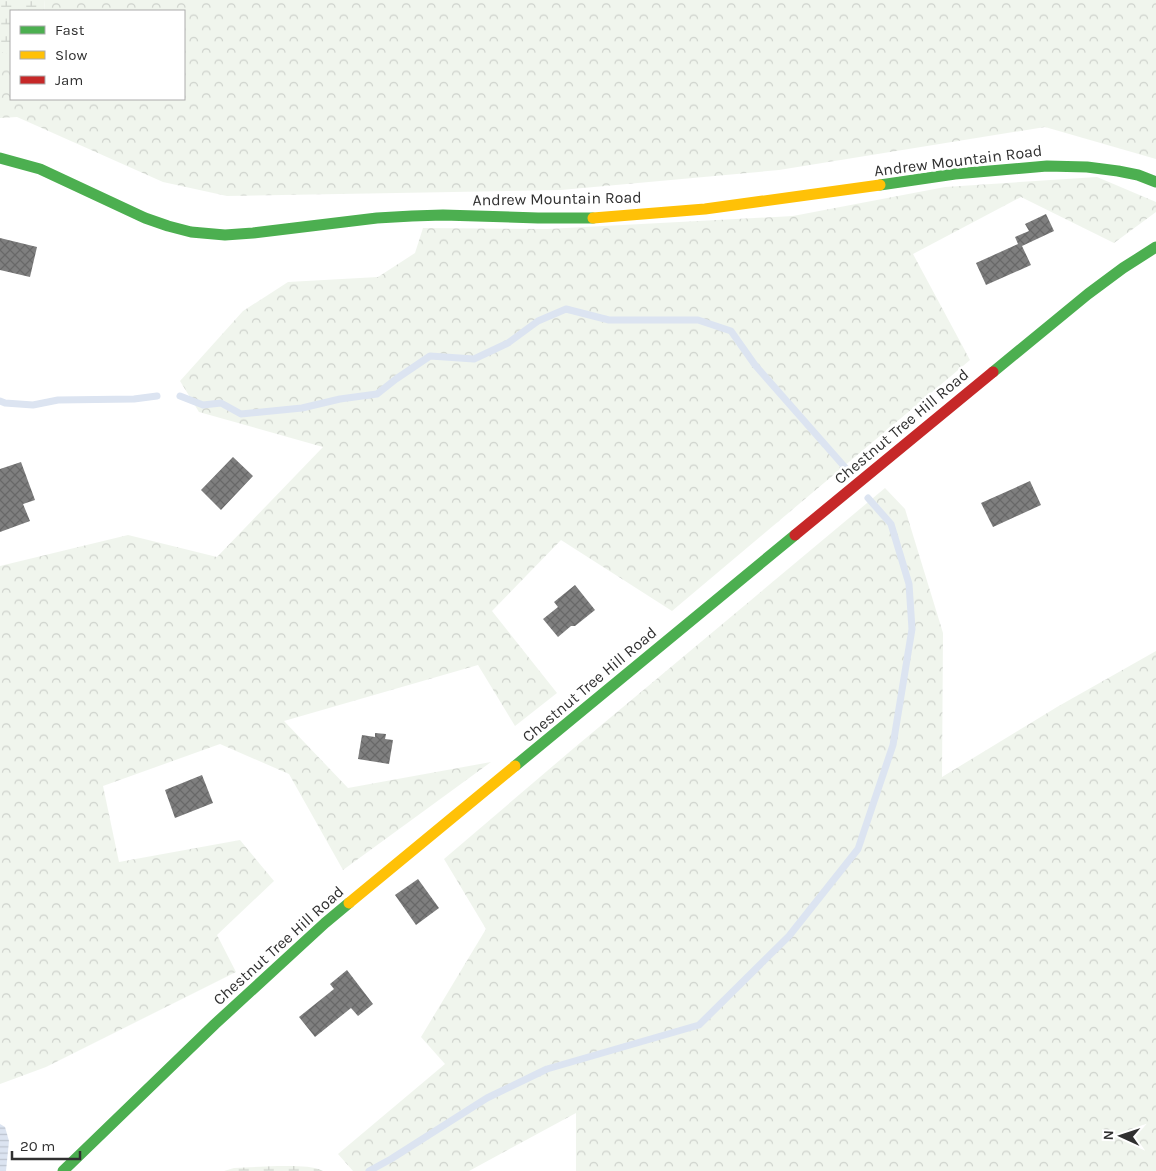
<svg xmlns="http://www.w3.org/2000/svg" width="1156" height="1171" font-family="Karla,sans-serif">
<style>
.forest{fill:url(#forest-crowns)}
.wetland{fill:url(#wetland-marsh)}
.water{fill:url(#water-rules)}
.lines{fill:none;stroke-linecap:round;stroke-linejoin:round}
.stream{stroke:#dce4f1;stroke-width:7}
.building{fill:url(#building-cross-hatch)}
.fast{stroke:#4caf50;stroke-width:11}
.slow{stroke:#ffc107;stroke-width:11}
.jam{stroke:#c62828;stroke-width:11}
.labels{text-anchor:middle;stroke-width:5;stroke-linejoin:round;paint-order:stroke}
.street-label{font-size:16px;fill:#303030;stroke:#fff}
</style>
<defs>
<pattern id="forest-crowns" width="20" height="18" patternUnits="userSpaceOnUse" patternTransform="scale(1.25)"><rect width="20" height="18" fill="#f0f5ed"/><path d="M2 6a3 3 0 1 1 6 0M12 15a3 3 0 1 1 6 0" fill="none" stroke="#ced2cc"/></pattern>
<pattern id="wetland-marsh" width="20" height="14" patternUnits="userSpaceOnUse" patternTransform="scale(1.25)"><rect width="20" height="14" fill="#f0f5ed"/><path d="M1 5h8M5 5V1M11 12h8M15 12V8" fill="none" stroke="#ced2cc"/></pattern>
<pattern id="water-rules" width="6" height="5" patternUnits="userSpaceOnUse" patternTransform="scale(1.25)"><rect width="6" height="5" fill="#dce4f1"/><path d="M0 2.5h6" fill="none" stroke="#bdc4cf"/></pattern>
<pattern id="building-cross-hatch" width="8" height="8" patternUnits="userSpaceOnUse" patternTransform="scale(1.25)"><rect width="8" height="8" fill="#7f7f7f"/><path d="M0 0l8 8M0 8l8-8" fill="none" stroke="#686868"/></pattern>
</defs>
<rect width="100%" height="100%" fill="#fff"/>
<!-- forest -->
<path class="forest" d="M 44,0 L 1156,0 L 1156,159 L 1045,127 L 779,170 L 561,190 L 227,196 L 163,182 L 17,117 L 0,118 L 0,52 L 11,52 L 11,99 L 184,99 L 184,11 L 45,11 Z
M 1097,177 L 1156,202 L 1156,212 L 1114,243 L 1021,197 L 913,254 L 970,360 L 672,611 L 561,540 L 492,611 L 557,693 L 515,726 L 478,665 L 284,721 L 348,788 L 491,762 L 343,870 L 289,774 L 220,744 L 103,786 L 119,862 L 240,840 L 274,881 L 217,935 L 236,972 L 46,1067 L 0,1084 L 0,566 L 128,535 L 217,557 L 323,447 L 199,412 L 180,381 L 243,311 L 288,282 L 378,277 L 415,253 L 423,228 L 547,229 L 793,216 L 945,187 Z
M 885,488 L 905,509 L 943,633 L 942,777 L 1057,707 L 1156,651 L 1156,1171 L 576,1171 L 576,1113 L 469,1171 L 353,1171 L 338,1154 L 445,1064 L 421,1037 L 486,929 L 444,859 L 574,748 Z"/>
<!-- wetland -->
<path class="wetland" d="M 0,0 L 44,0 L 45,11 L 11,11 L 11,54 L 0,52 Z
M 277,1166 C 291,1166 312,1165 323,1171 L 224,1171 L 234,1168 Z"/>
<!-- water -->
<path class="water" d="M 0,1124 L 5,1127 L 9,1141 L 6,1171 L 0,1171 Z"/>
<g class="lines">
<!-- stream -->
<path class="stream" d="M 180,396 L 203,405 L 221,403 L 241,414 L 302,408 L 340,399 L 377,394 L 396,379 L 430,356 L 474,359 L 508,343 L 538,321 L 566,309 L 609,320 L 698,320 L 731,331 L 755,365 L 850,473
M 0,401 L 5,403 L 33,405 L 58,400 L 134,399 L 157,396
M 369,1171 L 391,1159 L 487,1098 L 547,1069 L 699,1025 L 789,936 L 858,849 L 893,745 L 912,629 L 909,584 L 891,524 L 868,498"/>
</g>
<!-- building -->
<path class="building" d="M 1046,214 L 1054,231 L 1022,246 L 1031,265 L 986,285 L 976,263 L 1018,244 L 1015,237 L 1029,231 L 1025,224 Z
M 0,238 L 37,247 L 30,277 L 0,270 Z
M 233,457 L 253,476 L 221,510 L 201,490 Z
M 21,462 L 35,500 L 23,504 L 30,521 L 0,532 L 0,469 Z
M 1030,481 L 1041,505 L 993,527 L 981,503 Z
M 575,585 L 595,610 L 575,626 L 571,626 L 558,637 L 543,619 L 558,607 L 554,602 Z
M 375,733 L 386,734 L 385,739 L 393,740 L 389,764 L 358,759 L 362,735 L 375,737 Z
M 202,775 L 213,803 L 175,818 L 165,790 Z
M 418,879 L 439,908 L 416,925 L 395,895 Z
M 347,970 L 373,1004 L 358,1016 L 351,1008 L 315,1037 L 299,1017 L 334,989 L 330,984 Z"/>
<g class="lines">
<!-- fast -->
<path class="fast" d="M 0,158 L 40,169 L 145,218 L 168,226 L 191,232 L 225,235 L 253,233 L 377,218 L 412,216 L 443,215 L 538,218 L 593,218
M 880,185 L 955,174 L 1047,166 L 1087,167 L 1118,171 L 1138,175 L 1156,182
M 993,372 L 1088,294 L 1123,268 L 1156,247
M 515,766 L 795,535
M 63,1171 L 215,1024 L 325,923 L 349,903"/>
<!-- slow -->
<path class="slow" d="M 593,218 L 705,209 L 880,185
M 349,903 L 515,766"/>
<!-- jam -->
<path class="jam" d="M 795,535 L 993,372"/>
</g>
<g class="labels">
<!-- street labels -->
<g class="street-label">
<text transform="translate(958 160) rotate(-7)" y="6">Andrew Mountain Road</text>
<text transform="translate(557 198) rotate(-1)" y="6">Andrew Mountain Road</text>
<text transform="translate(901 426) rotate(-40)" y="6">Chestnut Tree Hill Road</text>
<text transform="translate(589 684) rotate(-40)" y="6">Chestnut Tree Hill Road</text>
<text transform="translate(278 945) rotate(-42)" y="6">Chestnut Tree Hill Road</text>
</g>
</g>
<!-- legend -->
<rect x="10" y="10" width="175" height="90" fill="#ffffff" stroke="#acacac"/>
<rect x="20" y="26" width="25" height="8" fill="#4caf50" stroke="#acacac"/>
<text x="55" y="35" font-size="15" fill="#303030">Fast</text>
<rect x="20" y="51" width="25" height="8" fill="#ffc107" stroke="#acacac"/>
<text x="55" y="60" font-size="15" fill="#303030">Slow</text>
<rect x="20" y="76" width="25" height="8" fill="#c62828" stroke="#acacac"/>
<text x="55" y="85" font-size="15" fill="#303030">Jam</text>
<!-- north arrow -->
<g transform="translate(1121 1136) rotate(273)" stroke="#ffffff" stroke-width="4" paint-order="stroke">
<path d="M0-4L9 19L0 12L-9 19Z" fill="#303030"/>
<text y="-8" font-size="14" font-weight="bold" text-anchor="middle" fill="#303030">N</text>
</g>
<!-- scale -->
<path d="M12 1151v8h68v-8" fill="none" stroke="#303030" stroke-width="2.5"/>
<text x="20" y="1151" font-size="15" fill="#303030" stroke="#ffffff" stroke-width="4" paint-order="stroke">20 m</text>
</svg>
